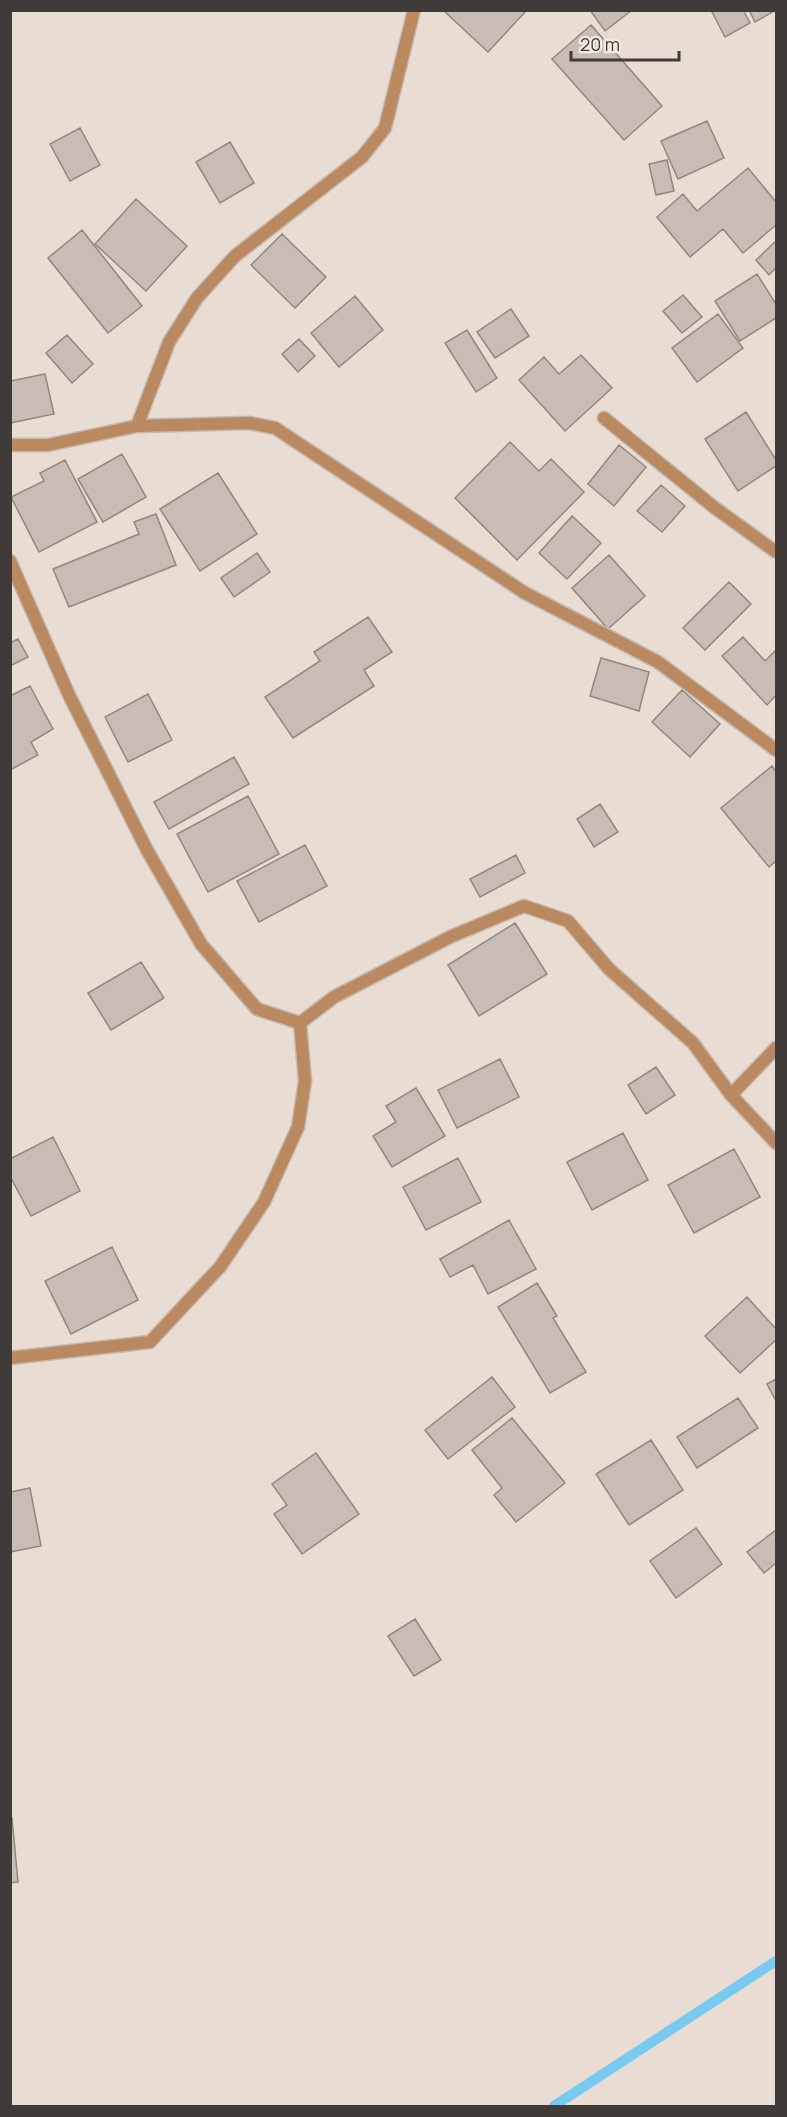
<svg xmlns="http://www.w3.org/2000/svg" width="787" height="2117" font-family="Manrope,sans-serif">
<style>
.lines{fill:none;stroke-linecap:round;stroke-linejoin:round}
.stream{stroke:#78caf3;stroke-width:10}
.building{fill:#c8bcb4;stroke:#92877f;stroke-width:1.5}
.minor-casing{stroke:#c4b9b1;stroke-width:15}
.tertiary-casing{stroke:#c4b9b1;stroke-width:15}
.minor{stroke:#ba8960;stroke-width:12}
.tertiary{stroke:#ba8960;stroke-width:12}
</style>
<rect width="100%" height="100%" fill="#e9ddd3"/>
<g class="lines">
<!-- stream -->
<path class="stream" d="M 554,2106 L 776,1961"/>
</g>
<!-- building -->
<path class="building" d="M 443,10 L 527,10 L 488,52 Z
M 590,10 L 632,10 L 605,31 Z
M 711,10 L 743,10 L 750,23 L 725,37 Z
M 749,10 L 776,10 L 755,22 Z
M 591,25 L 662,106 L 624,140 L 552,59 Z
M 707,121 L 724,158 L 678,179 L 661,141 Z
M 80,128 L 100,165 L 70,181 L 50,144 Z
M 230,142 L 254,183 L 220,203 L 196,162 Z
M 667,160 L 674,191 L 656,195 L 649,164 Z
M 748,168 L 776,202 L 776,225 L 743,253 L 723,229 L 690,257 L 657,217 L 683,194 L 697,211 Z
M 136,199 L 187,246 L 146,291 L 95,244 Z
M 82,230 L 142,306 L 108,333 L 48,258 Z
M 282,234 L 326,277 L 295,308 L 251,265 Z
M 776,241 L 776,268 L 769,275 L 756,260 Z
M 757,274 L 776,304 L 776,318 L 740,341 L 715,301 Z
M 683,295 L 702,317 L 682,333 L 663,311 Z
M 355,296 L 383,330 L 339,367 L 311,333 Z
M 511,309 L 529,336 L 495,358 L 477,332 Z
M 718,314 L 743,348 L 697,382 L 672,348 Z
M 467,330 L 497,378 L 476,392 L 445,343 Z
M 67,335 L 93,364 L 72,383 L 46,353 Z
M 299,339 L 315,356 L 298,372 L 282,354 Z
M 581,355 L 612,388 L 565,431 L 519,380 L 544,357 L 559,374 Z
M 45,374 L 54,414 L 10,423 L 10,381 Z
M 746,412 L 776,460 L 776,466 L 738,491 L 705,439 Z
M 510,442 L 539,471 L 551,459 L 584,492 L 517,560 L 455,498 Z
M 619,445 L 646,467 L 614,506 L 588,484 Z
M 122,454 L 146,497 L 103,522 L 78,479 Z
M 65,460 L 97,522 L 39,552 L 11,497 L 44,481 L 40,473 Z
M 218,473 L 257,534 L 200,571 L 160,509 Z
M 661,485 L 685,506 L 662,532 L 637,511 Z
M 156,514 L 176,565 L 69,607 L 53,569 L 139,534 L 134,522 Z
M 572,516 L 601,543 L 567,579 L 539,553 Z
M 257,553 L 270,572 L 234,597 L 221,578 Z
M 609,555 L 645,596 L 608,629 L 572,588 Z
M 729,582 L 751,604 L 705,650 L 683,628 Z
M 368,617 L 392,652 L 364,670 L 374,686 L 293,738 L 265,697 L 320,661 L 314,652 Z
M 743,637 L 765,661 L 776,650 L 776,695 L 767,705 L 722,656 Z
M 18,639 L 28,657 L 10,666 L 10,643 Z
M 601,658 L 649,672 L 639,711 L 590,696 Z
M 30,686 L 53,729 L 31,742 L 38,755 L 10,770 L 10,696 Z
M 682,690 L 720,724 L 690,757 L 652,722 Z
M 148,694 L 172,740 L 128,762 L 105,717 Z
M 234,757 L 249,784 L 169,829 L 154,802 Z
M 772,766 L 776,772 L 776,861 L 769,867 L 721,808 Z
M 248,796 L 279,854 L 208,892 L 177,834 Z
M 600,804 L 618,832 L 594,847 L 577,819 Z
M 305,845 L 327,886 L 259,922 L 237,881 Z
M 516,855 L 525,873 L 480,897 L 470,879 Z
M 515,923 L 547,974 L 479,1016 L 448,965 Z
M 141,962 L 164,998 L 111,1030 L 88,993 Z
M 500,1059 L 519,1097 L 457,1128 L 438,1090 Z
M 656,1067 L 675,1095 L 646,1114 L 628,1085 Z
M 416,1088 L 445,1136 L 392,1167 L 373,1136 L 396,1122 L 386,1106 Z
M 623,1133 L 648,1180 L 592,1210 L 567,1162 Z
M 53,1137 L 80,1191 L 31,1216 L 10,1176 L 10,1159 Z
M 734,1149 L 760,1197 L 694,1233 L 668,1185 Z
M 458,1158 L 481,1202 L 426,1230 L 403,1187 Z
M 509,1220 L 536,1269 L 488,1294 L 473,1265 L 450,1277 L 440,1259 Z
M 112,1247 L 138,1300 L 71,1334 L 45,1281 Z
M 537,1283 L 557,1316 L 553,1318 L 586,1372 L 550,1393 L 498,1307 Z
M 747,1297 L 776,1329 L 776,1340 L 740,1373 L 705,1336 Z
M 492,1377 L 515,1407 L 448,1459 L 425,1430 Z
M 776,1379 L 776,1401 L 767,1384 Z
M 738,1398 L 758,1428 L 697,1468 L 677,1437 Z
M 512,1418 L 565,1483 L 516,1522 L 494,1495 L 502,1488 L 472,1450 Z
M 651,1440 L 683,1490 L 629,1525 L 596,1474 Z
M 316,1453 L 359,1514 L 302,1554 L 274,1514 L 287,1505 L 272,1484 Z
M 30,1488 L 41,1546 L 10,1552 L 10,1492 Z
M 696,1528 L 722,1564 L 676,1598 L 650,1561 Z
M 776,1530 L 776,1563 L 764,1573 L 747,1552 Z
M 415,1619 L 441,1660 L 414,1676 L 388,1636 Z
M 10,1818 L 12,1818 L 18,1882 L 10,1883 Z"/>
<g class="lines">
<defs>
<path id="minor" d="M 604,418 L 715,508 L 776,552
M 137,426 L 169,342 L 197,298 L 235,256 L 362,157 L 385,128 L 414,10
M 10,445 L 48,445 L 137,426 L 249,423 L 275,428 L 525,593 L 658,662 L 776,750
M 731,1095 L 776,1048
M 150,1342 L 220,1267 L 264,1202 L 298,1127 L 305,1081 L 300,1023"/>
<path id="tertiary" d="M 10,561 L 69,695 L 147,850 L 201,944 L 257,1009 L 300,1023 L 334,997 L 450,937 L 524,906 L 568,921 L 609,969 L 693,1043 L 731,1095 L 776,1143
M 10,1358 L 150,1342"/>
</defs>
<!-- minor casing -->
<use href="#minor" class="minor-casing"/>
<!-- tertiary casing -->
<use href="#tertiary" class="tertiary-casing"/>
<!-- minor -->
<use href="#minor" class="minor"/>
<!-- tertiary -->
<use href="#tertiary" class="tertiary"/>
</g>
<!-- border -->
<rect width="787" height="2117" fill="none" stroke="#403b38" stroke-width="24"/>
<!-- scale -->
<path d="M571 51v9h108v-9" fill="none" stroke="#403b38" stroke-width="3"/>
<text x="580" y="51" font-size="18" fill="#403b38" stroke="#f6eae1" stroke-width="4.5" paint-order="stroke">20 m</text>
</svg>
